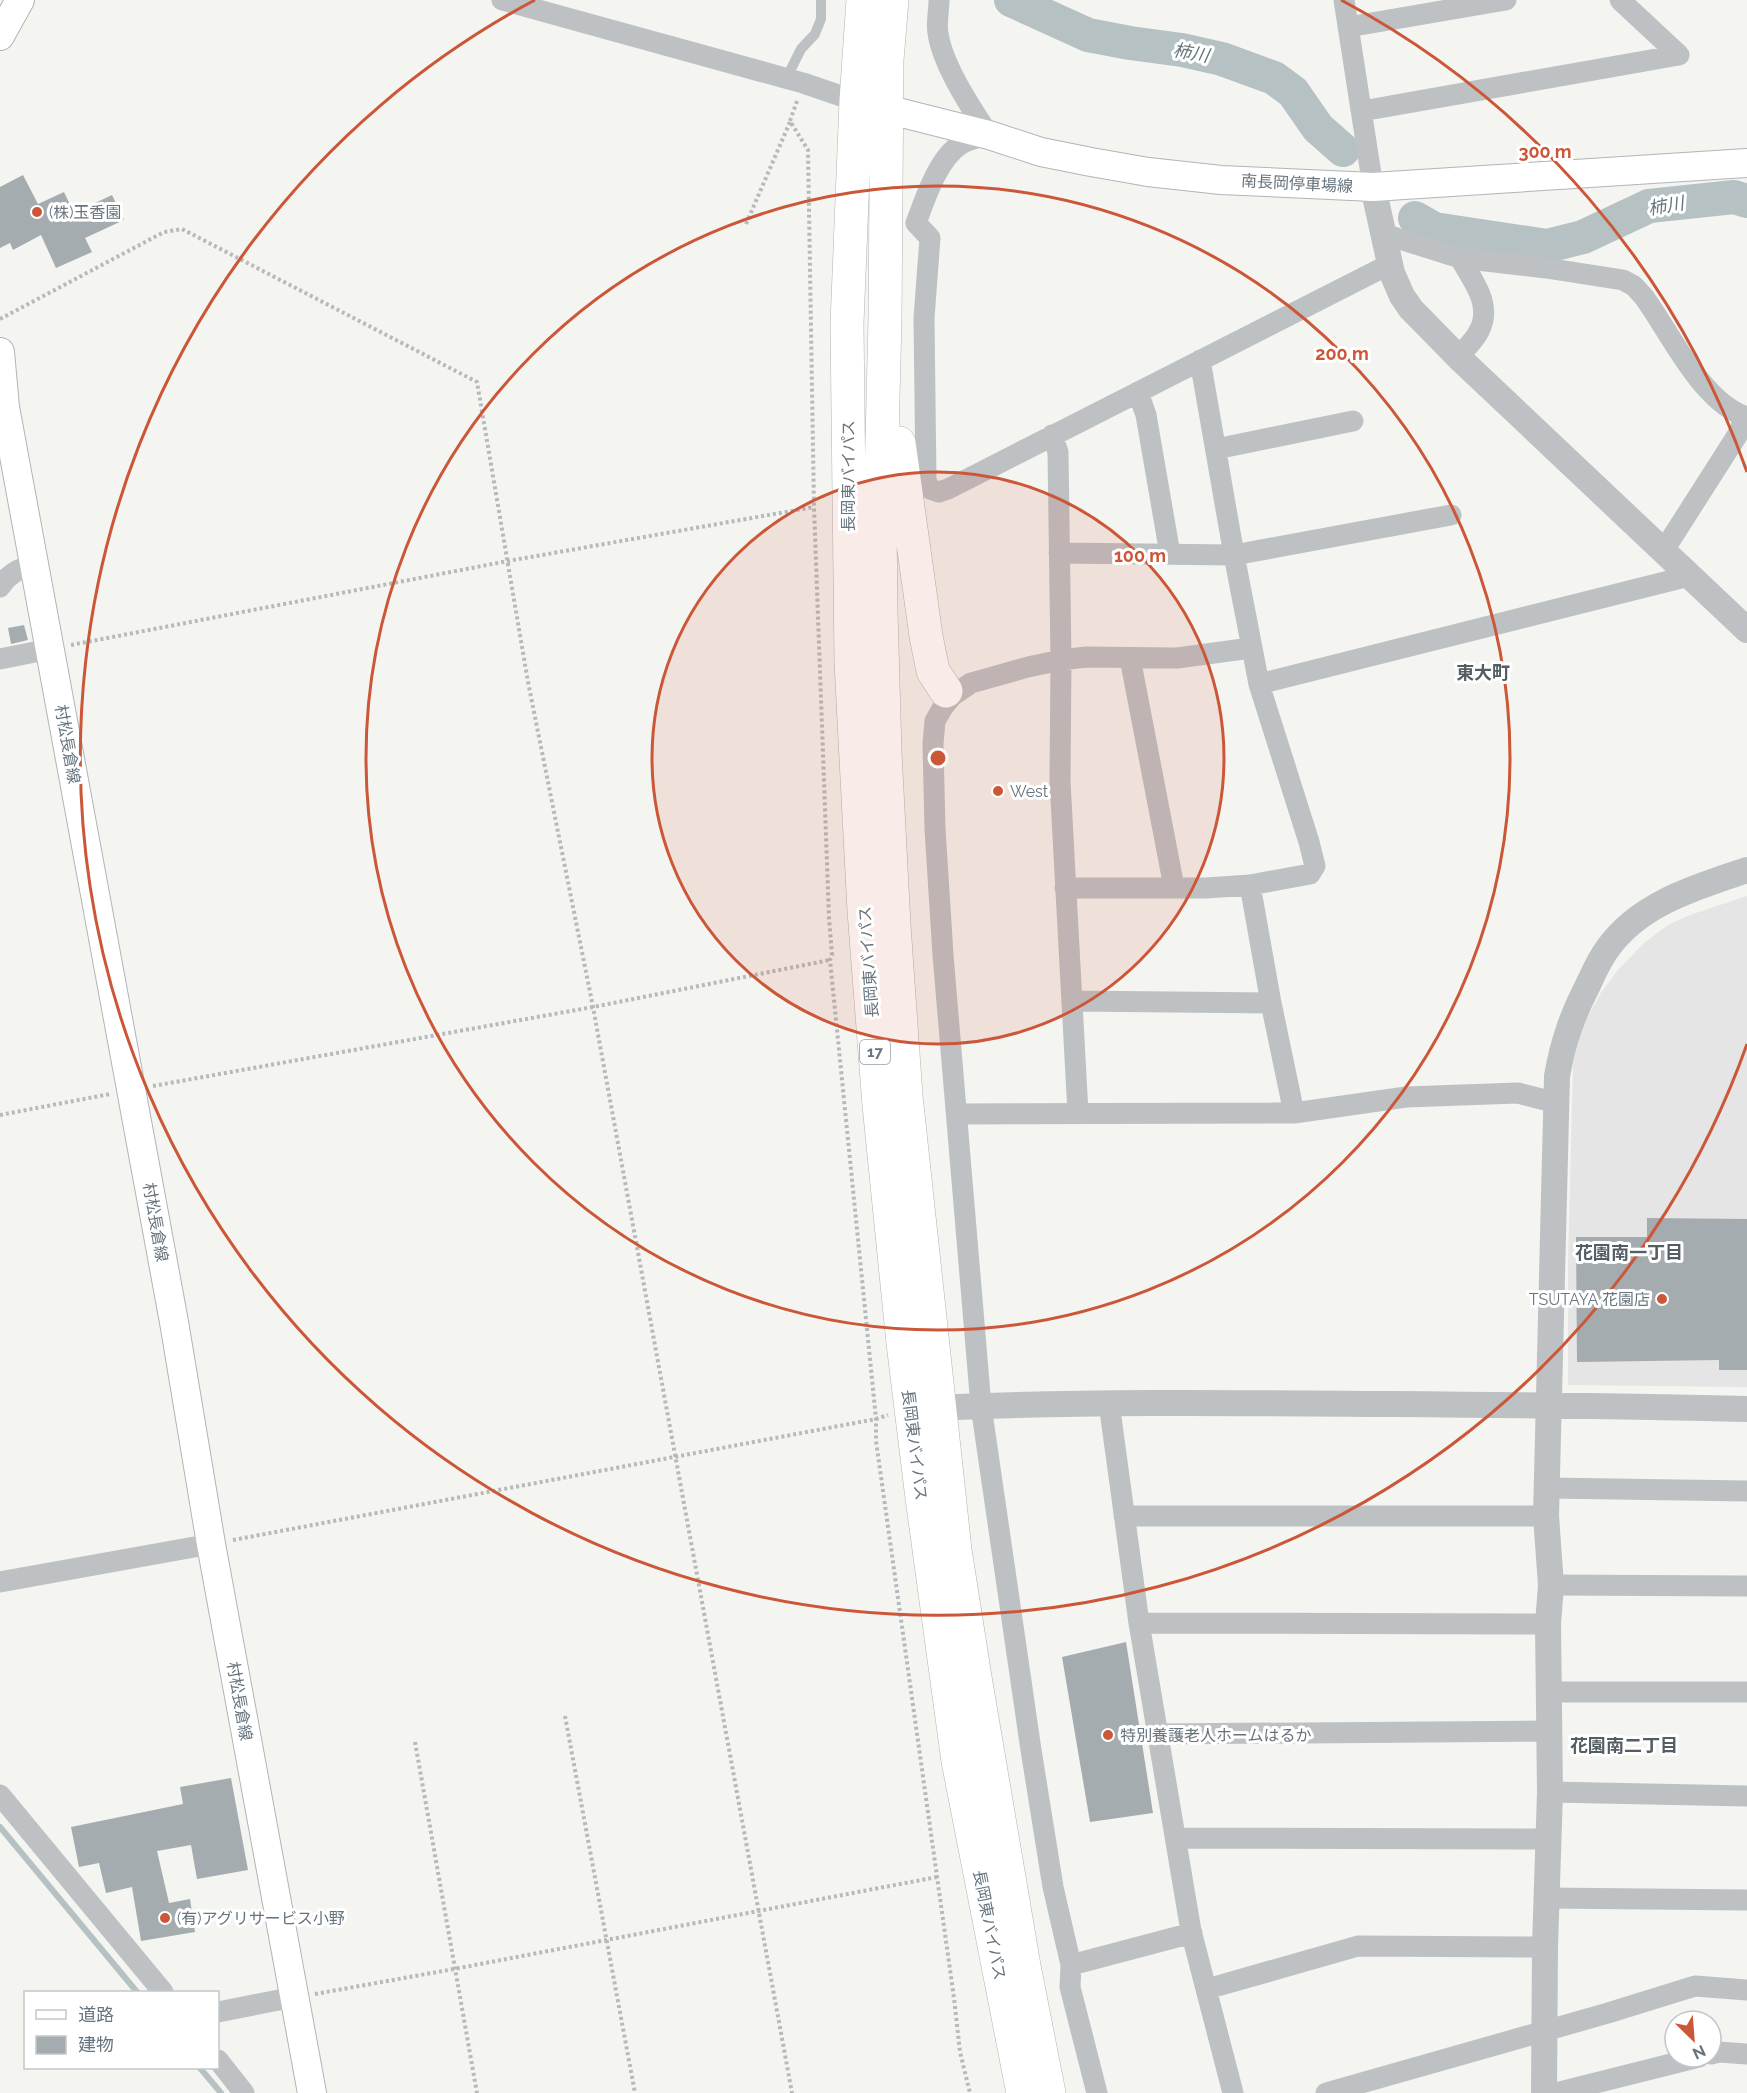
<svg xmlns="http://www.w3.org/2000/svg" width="1747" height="2093" font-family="Raleway,'Noto Sans JP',sans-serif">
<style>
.built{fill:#e4e5e4}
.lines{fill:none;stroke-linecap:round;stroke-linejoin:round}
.stream{stroke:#b6c1c4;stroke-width:6}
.river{stroke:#b6c1c4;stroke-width:34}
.building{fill:#a5acb0}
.secondary-casing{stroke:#b0b5b8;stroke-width:30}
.trunk-casing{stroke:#b1b4b6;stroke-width:34}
.path{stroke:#b7babc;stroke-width:4;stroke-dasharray:3 3;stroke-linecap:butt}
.service{stroke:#bec1c4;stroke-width:10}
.minor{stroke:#bec1c4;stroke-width:21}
.tertiary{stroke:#bec1c4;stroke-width:26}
.secondary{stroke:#fff;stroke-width:28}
.trunk{stroke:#fff;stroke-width:33}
.ring{fill:none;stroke:#cc5738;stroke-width:3}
.poi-dot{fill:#cc5738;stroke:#fff;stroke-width:2}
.labels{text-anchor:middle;stroke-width:6;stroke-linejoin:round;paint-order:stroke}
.shield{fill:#fff;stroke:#959ea5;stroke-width:1.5}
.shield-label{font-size:15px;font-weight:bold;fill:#67747e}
.street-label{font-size:16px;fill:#67747e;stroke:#fff}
.poi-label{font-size:16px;fill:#67747e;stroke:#fff;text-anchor:start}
.water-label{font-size:18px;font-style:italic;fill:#63757b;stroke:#fff}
.neighbourhood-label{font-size:18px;font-weight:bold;fill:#535d64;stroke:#fff}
.centre{fill:#cc5738;stroke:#fff;stroke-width:3}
.ring-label{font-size:18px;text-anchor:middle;font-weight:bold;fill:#cc5738;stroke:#fff;stroke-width:6;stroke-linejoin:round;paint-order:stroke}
</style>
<rect width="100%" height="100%" fill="#f4f4f0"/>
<!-- built -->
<path class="built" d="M 1747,896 L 1747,1387 L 1568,1385 L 1568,1266 L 1573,1063 L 1582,1028 L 1600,994 L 1618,970 L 1644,943 L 1668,925 L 1690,915 Z"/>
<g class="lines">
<!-- stream -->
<path class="stream" d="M 0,1827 L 137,1992
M 200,2068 L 221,2093"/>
<!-- river -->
<path class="river" d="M 1011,0 L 1088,35 L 1130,43 L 1182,50 L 1222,59 L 1274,78 L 1293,92 L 1318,128 L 1343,150
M 1415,218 L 1434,229 L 1547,246 L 1583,237 L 1649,206 L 1734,197 L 1747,201"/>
</g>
<!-- building -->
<path class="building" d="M 23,175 L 38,204 L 64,192 L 74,213 L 112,195 L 124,220 L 85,238 L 92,252 L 56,268 L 41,235 L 13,250 L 10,243 L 0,248 L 0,187 Z
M 24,625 L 28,640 L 11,644 L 8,628 Z
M 1647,1218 L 1747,1219 L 1747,1370 L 1719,1370 L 1719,1360 L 1577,1362 L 1576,1237 L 1647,1237 Z
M 1126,1642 L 1153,1813 L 1090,1822 L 1062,1657 Z
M 231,1778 L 248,1870 L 197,1879 L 191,1845 L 157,1851 L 169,1903 L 190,1899 L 195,1932 L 141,1941 L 132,1887 L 106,1893 L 99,1863 L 79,1867 L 71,1827 L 183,1804 L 180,1787 Z"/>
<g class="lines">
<defs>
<path id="secondary" d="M 0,36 L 20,0
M 866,104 L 989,135 L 1041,152 L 1091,162 L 1148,172 L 1221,180 L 1373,187 L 1747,163
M 0,352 L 5,407 L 174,1322 L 211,1544 L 312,2093"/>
<path id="trunk" d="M 863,0 L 856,101 L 847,324 L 851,663 L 864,911 L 879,1105 L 903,1343 L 922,1498 L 958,1761 L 1023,2093
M 892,0 L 887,60 L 885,319 L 880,519 L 881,611 L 885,752 L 894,925 L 906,1096 L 955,1550 L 975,1677 L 1024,1966 L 1049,2093
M 899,443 L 926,636 L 933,671 L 946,691"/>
</defs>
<!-- secondary casing -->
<use href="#secondary" class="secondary-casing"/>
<!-- trunk casing -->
<use href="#trunk" class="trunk-casing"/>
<!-- path -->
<path class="path" d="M 797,101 L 790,121 L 808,150 L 814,507 L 829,918 L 832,955 L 830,960 L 876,1419 L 876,1441 L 954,1998 L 960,2052 L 970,2093
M 746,224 L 790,122
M 0,319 L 164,232 L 182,229 L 477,382 L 528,682 L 593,1007 L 792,2093
M 71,645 L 508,561 L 814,507
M 153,1086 L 593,1007 L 830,960
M 0,1115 L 110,1094
M 233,1540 L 876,1419 L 888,1415
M 565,1716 L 635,2093
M 415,1742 L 477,2093
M 315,1994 L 454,1969 L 937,1877"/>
<!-- service -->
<path class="service" d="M 786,79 L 801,49 L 815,34 L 821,19 L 821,0"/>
<!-- minor -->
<path class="minor" d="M 502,0 L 803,83 L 856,101
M 939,0 C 939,11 936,23 938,33 C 942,64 971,108 989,135 C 980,137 969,139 961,144 C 938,158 925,199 916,223 L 930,238 L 924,318 L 926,481 L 930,489 L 939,492 L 948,489 L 1390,264
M 1344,0 L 1373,187
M 1620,0 L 1679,55
M 1348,27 L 1506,0
M 1362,111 L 1679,55
M 1384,234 L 1460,258 L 1546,268 L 1623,280 L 1634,286 L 1644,297 C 1671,334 1702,403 1747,417
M 1458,357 C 1465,349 1475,340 1479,331 C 1493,305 1473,281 1460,258
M 1138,392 L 1146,415 L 1170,554
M 1052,435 L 1058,452 L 1061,660 L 1060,781 L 1078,1113
M 1216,449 L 1353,421
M 1664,550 L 1740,431 L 1744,416
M 1059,553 L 1234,555 L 1451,515
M 0,587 C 8,574 19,568 33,565
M 1130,658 L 1174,887
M 0,659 L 50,649
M 1259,684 L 1689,576
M 946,691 L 952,696 L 943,707 L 935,721 L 933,744 L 935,829 L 943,955 L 981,1406 L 1031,1750 L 1053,1887 L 1071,1965 L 1070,1987 L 1097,2093
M 952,696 L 971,683 L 1028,667 L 1061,660 L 1086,657 L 1177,658 L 1251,648
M 1250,885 L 1271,1003 L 1294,1113
M 1065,888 L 1206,888 L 1250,885 L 1310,874 L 1315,866 L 1309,842 L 1259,684 L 1234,555 L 1200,360
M 1072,1001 L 1271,1003
M 957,1114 L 1294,1113 L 1406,1097 L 1518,1093 L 1557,1103
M 1109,1403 L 1139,1623 L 1191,1931 L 1233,2093
M 1548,1488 L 1747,1491
M 1124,1516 L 1546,1516
M 0,1582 L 211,1544
M 1551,1585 L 1747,1586
M 1139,1623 L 1548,1624
M 1549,1692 L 1747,1692
M 1157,1734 L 1548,1731
M 1550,1792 L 1747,1796
M 0,1795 L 163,1992
M 1176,1838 L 1549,1839
M 1546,1898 L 1747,1900
M 1071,1965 L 1192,1933
M 1207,1989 L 1358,1946 L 1545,1947
M 218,2012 L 294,1997
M 1711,2054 L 1719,2052 L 1747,2054
M 218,2060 L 244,2093
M 1326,2093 L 1608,2013 L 1695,1986 L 1747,1990
M 1556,2093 L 1699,2057"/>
<!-- tertiary -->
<path class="tertiary" d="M 1373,187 L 1392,273 L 1402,296 L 1411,309 L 1458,357 L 1747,630
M 957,1407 C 1102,1401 1247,1403 1393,1404 C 1511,1405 1629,1406 1747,1409
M 1544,2093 L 1545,1947 L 1550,1792 L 1548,1624 L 1551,1585 L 1546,1516 L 1557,1076 C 1563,1042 1572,1016 1588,985 C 1594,972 1599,960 1608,948 C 1640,903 1697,887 1747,870"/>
<!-- secondary -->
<use href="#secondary" class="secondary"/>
<!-- trunk -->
<use href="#trunk" class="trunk"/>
</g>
<!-- distance rings -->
<circle cx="938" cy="758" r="286" fill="#cc5738" fill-opacity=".12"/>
<g class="ring">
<circle cx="938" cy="758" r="286"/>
<circle cx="938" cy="758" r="572"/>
<path d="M1747 1044A858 858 0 1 1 535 0M1341 0A858 858 0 0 1 1747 472"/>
</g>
<!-- markers -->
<g class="poi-dot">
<circle cx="37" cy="212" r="6"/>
<circle cx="998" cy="791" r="6"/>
<circle cx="1662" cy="1299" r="6"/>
<circle cx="1108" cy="1735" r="6"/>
<circle cx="165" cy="1918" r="6"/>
</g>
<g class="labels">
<!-- shield labels -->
<rect class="shield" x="860" y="1040" width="30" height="24" rx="4.5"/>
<g class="shield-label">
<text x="875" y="1057">17</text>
</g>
<!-- street labels -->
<g class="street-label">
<text transform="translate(1297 183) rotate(3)" y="6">南長岡停車場線</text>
<text transform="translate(848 476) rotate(-90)" y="6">長岡東バイパス</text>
<text transform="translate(68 744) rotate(80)" y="6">村松長倉線</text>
<text transform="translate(868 962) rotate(-94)" y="6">長岡東バイパス</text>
<text transform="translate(156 1222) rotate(80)" y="6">村松長倉線</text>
<text transform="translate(915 1445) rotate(83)" y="6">長岡東バイパス</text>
<text transform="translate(240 1701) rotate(80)" y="6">村松長倉線</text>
<text transform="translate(990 1925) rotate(79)" y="6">長岡東バイパス</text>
</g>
<!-- poi labels -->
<g class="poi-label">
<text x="49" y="218">(株)玉香園</text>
<text x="1010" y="797">West</text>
<text x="1650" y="1305" text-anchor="end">TSUTAYA 花園店</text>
<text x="1120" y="1741">特別養護老人ホームはるか</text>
<text x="177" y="1924">(有)アグリサービス小野</text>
</g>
<!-- water labels -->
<g class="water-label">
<text transform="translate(1191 53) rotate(10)" y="6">柿川</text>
<text transform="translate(1666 206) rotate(-10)" y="6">柿川</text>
</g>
<!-- neighbourhood labels -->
<g class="neighbourhood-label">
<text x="1483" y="679">東大町</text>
<text x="1629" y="1259">花園南一丁目</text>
<text x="1624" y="1752">花園南二丁目</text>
</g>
</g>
<circle cx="938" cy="758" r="9" class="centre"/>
<g class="ring-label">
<text x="1545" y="158">300 m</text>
<text x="1342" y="360">200 m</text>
<text x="1140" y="562">100 m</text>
</g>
<!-- legend -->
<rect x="24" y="1991" width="195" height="78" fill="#ffffff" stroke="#c2c7cb" stroke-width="1.5"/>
<rect x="36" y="2010" width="30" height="9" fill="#ffffff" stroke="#c2c7cb" stroke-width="1.5"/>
<text x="78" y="2021" font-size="18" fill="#67747e">道路</text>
<rect x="36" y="2036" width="30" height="18" fill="#a5acb0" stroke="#c2c7cb" stroke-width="1.5"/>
<text x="78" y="2051" font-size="18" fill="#67747e">建物</text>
<!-- north arrow -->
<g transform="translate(1693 2039) rotate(155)"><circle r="28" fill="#ffffff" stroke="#c2c7cb" stroke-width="1.5"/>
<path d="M0-4.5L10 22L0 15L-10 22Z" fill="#cc5738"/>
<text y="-9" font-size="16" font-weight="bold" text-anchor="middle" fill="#67747e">N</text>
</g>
</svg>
